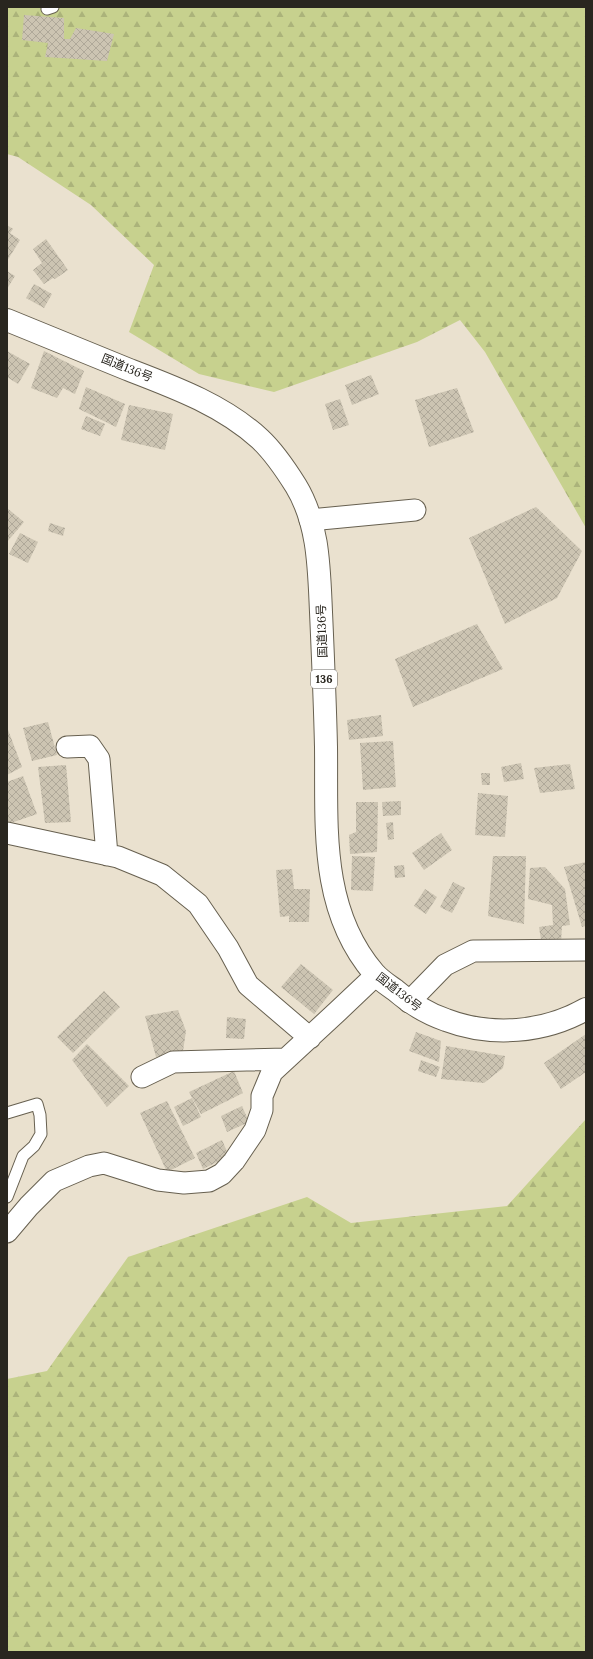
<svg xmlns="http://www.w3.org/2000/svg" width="593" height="1659" font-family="Lora,'Noto Sans JP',serif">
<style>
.forest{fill:url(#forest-firs)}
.building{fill:url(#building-cross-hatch)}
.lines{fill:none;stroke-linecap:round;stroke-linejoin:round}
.lane-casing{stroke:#676050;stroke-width:13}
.street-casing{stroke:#676050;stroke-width:23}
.highway-casing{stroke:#676050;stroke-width:24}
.lane{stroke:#fff;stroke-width:11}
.street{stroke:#fff;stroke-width:21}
.highway{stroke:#fff;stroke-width:22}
.labels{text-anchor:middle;stroke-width:3.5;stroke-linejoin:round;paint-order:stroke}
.shield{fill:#fff;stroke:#696762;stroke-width:1}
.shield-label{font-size:11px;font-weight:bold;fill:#29261f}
.street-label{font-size:12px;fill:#29261f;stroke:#fff}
</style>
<defs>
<pattern id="forest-firs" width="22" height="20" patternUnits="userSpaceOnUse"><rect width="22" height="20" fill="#c7d18e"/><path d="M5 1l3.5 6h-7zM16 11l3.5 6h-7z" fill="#abb37a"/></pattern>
<pattern id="building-cross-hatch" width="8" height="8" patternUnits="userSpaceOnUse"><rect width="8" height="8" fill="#ccc4b2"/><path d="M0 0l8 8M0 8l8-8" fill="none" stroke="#afa899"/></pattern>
</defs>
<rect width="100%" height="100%" fill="#eae1cf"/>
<!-- forest -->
<path class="forest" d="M 7,7 L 586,7 L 586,528 L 485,352 L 460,320 L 417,342 L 274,392 L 199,374 L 129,332 L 154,265 L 91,205 L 18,157 L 7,154 Z
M 586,1119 L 586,1652 L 7,1652 L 7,1379 L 47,1371 L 128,1257 L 307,1197 L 351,1223 L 507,1206 Z"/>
<!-- building -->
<path class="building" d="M 24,15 L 64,18 L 64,39 L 70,39 L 76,28 L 114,34 L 107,61 L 45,57 L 48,43 L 22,40 Z
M 7,225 L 13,229 L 10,233 L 20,240 L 7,261 Z
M 46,239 L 68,270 L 55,279 L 53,278 L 44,284 L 33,270 L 42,263 L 33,249 Z
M 7,271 L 15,276 L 7,289 Z
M 34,284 L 52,294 L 44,308 L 26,298 Z
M 7,351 L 30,364 L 18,384 L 7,377 Z
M 44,351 L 84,371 L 75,394 L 63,388 L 57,398 L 31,388 Z
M 371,375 L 379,394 L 352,405 L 345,385 Z
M 86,387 L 125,404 L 116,427 L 79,409 Z
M 457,388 L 474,432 L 429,447 L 415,400 Z
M 340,399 L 349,425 L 333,430 L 325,404 Z
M 129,405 L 173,414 L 165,450 L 121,440 Z
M 86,416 L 105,424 L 100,436 L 81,429 Z
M 536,507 L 582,551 L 557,598 L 505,624 L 469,538 Z
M 7,508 L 24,522 L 7,542 Z
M 50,523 L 65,528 L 63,536 L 48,531 Z
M 20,533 L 38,542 L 28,563 L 9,554 Z
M 477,624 L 503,669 L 413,707 L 395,659 Z
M 381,715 L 383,736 L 349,740 L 347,720 Z
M 48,722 L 57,755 L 32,761 L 23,728 Z
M 7,727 L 22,767 L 7,775 Z
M 393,741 L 396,787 L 363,790 L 360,743 Z
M 521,763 L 524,779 L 504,782 L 501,767 Z
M 570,764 L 575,789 L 540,793 L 534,768 Z
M 66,765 L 71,822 L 45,823 L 38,767 Z
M 481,773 L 490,773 L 490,785 L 482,785 Z
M 23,776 L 37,814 L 8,824 L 7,821 L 7,782 Z
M 478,793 L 508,796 L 505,837 L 475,835 Z
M 401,801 L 401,815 L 383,816 L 382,802 Z
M 356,802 L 378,802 L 377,852 L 350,854 L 349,835 L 356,832 Z
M 393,822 L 394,839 L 388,840 L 386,823 Z
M 441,833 L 452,850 L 424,870 L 412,853 Z
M 352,856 L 375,857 L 373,891 L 351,890 Z
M 493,856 L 526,856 L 524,924 L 488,916 Z
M 586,862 L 586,926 L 582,927 L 564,867 Z
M 404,865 L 405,877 L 395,878 L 394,866 Z
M 545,867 L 565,889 L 570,925 L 562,926 L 561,942 L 541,940 L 539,927 L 553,925 L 552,905 L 528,899 L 530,868 Z
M 292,869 L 294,889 L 310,889 L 309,922 L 289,922 L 289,916 L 280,917 L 276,870 Z
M 453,882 L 465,888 L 452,913 L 440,907 Z
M 425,889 L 437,897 L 426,914 L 414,906 Z
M 301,964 L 333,990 L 314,1014 L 281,987 Z
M 104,991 L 120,1007 L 73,1053 L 57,1037 Z
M 178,1010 L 186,1031 L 183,1051 L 156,1057 L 145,1016 Z
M 227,1017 L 246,1019 L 244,1039 L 226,1038 Z
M 416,1032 L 441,1041 L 439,1062 L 409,1051 Z
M 586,1034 L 586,1072 L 561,1089 L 544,1063 Z
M 87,1044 L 129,1086 L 107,1107 L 72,1060 Z
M 446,1046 L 505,1056 L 503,1068 L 484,1083 L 441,1079 Z
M 421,1060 L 440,1067 L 436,1077 L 418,1071 Z
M 234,1071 L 243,1093 L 201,1114 L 189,1092 Z
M 192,1098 L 201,1117 L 183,1126 L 174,1107 Z
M 167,1101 L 195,1158 L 167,1172 L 140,1113 Z
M 242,1106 L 249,1122 L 227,1132 L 221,1116 Z
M 222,1140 L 229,1156 L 203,1169 L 196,1153 Z"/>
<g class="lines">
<defs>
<path id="lane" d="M 47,9 L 53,7
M 7,1113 L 37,1104 L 40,1115 L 41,1134 L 34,1146 L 23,1156 L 7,1197"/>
<path id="street" d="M 310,520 L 415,510
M 67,747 L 90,746 L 99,759 L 107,855
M 7,833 L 118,857 L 162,875 L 198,904 L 228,948 L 248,985 L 310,1038
M 409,1002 L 445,965 L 473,951 L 586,950
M 142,1077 L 173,1062 L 286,1059
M 7,1232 L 29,1206 L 54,1181 L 89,1166 L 104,1163 L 158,1180 L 184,1183 L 209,1181 L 222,1174 L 234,1161 L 255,1130 L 262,1110 L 262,1096 L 272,1072 L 338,1011 L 376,975"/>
<path id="highway" d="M 7,320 C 47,336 87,353 127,369 C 174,387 223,405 260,439 C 274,452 286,470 296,486 C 319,524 319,569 321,612 C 323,657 325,702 326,747 C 327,825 319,909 374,973 C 380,980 388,985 395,990 C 411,1004 426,1013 446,1020 C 491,1037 544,1033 586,1009"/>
</defs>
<!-- lane casing -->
<use href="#lane" class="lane-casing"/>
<!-- street casing -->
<use href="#street" class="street-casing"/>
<!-- highway casing -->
<use href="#highway" class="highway-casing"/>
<!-- lane -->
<use href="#lane" class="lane"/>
<!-- street -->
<use href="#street" class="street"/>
<!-- highway -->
<use href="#highway" class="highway"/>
</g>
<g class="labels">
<!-- shield labels -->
<rect class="shield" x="311" y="670" width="26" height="18" rx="3"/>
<g class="shield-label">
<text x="324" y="683">136</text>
</g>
<!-- street labels -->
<g class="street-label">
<text transform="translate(127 368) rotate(22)" y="4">国道136号</text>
<text transform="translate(322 631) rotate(-92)" y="4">国道136号</text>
<text transform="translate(399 992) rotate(38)" y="4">国道136号</text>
</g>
</g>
<!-- border -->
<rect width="593" height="1659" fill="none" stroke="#29261f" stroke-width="16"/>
</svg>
